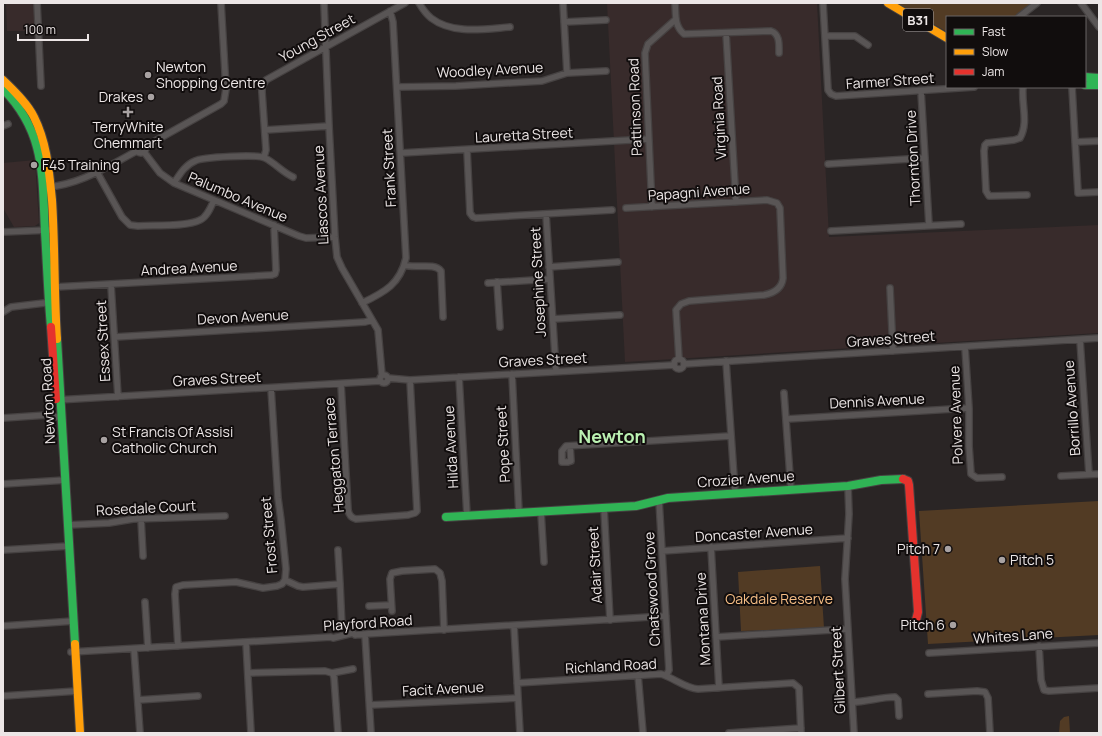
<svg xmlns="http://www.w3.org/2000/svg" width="1102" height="736" font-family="Manrope,sans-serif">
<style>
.built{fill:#382b2b}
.green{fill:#523b24}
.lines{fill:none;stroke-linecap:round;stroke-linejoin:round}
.street-casing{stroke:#464242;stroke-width:8}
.fast-casing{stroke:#464242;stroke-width:10}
.slow-casing{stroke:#464242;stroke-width:10}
.jam-casing{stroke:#464242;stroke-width:10}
.street{stroke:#595555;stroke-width:5.5}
.fast{stroke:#30b455;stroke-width:8}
.slow{stroke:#ff9f0a;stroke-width:8}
.jam{stroke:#e5322d;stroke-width:8}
.poi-dot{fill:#a8a2a2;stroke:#110d0d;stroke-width:1.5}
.labels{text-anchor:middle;stroke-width:4;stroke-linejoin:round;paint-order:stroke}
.shield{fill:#110d0d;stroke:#aaa5a5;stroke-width:1}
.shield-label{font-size:13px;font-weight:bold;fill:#ece6e6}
.street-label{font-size:14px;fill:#ece6e6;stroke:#110d0d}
.poi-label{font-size:14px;fill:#ece6e6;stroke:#110d0d;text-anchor:start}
.park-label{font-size:14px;fill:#f6be85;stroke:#110d0d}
.district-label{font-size:18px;font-weight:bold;fill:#bbf1b2;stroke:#110d0d}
</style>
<rect width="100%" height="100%" fill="#2a2525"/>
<!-- built -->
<path class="built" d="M 6,3 L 35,3 L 37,31 L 7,31 Z
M 607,3 L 817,3 L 829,237 L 1099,225 L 1099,333 L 625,362 Z
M 35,160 L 39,223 L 35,226 L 14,227 L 3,208 L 3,163 Z"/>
<!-- green -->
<path class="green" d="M 897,3 L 1037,3 L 1019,17 L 947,17 L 947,32 Z
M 1099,501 L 1099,635 L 928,644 L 919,511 Z
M 820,566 L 824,628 L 741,631 L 738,572 Z
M 1069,716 L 1070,733 L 1059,733 L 1060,721 L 1064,717 Z"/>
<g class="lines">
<defs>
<path id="street" d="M 37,3 L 41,86
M 324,3 L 329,126 L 335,237 L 337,257 L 342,268 L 378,330 L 382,375
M 419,3 C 422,8 426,14 431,18 C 453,35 485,29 510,27
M 563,3 L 567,73
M 675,3 C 676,14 674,26 684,34 L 771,31 C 780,34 779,45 779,53
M 823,3 L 828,90 L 831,94 L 836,96 L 974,87
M 1081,3 L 1099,27
M 1019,17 L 1037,3
M 564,22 L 606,20
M 726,33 L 736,202
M 825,36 L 855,36 L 868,45
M 397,87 L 456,86 L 542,81 L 567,73 L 606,71
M 1023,87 C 1021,104 1029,122 1020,138 L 1014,140 L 987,143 L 985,145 L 984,151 L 986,191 L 989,196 L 1027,195
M 1072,87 L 1078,193 L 1099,192
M 921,91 L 929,225
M 3,126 L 8,124
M 265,130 L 329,126
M 1075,142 L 1099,141
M136 148a5 5 0 1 1 10 0a5 5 0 1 1-10 0Z
M 146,146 L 221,104 L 224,101 L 226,89 L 221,3
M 467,150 L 470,213 L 473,217 L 476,218 L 612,210
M 144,152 L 160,173 L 174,183 L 299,236 L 306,238 L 335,237
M 401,153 L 648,139
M 264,157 L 266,150 L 262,92 L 262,87 L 266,80 L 405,3
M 828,164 L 925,158
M 97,172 L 122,217 L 130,225 L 138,226 C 153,225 187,227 200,220 C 207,217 211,207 214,200
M 174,183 C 180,174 185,165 195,161 C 202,157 258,154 265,158 C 275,163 282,172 293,177
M 47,187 C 80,185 108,166 137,151
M 652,207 L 645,53 L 648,44 L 676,19
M 626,208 L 767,200 L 777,203 L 780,208 L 783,278 C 782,288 774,293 764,295 L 689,301 L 681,304 L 676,310 L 679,359
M 546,214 L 556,371
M 831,231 L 961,224
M 3,232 L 49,230
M 404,265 C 416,269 434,262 441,271 L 443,317
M 549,267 L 618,262
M 497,282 L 500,327
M 488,283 L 550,279
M 111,285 L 118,397
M 55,287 L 272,275 L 275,274 L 276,270 L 274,225
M 890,288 L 893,351
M 362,303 C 385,292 400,284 406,258 L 393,22 L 390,11
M 3,312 L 11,307 L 53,302
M 553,319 L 620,315
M 115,337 L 365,322 L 372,320
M 1080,340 L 1089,474
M 965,347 L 969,408 L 969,446 L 971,474 L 977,478 L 1002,477
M674 364a5 5 0 1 1 10 0a5 5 0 1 1-10 0Z
M 726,361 L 735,492
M 684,364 L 1099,338
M 512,374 L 519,513
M380 379a4 4 0 1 1 8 0a4 4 0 1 1-8 0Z
M 459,377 L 467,515
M 388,378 L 410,380 L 674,365
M 341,384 L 348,510 C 349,515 351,518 356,519 L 408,515 L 415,513 L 417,511 L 410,380
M 784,393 L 791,490
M 57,400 L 380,381
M 3,418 L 47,415 L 57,417
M 787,419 L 969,408
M 570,446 L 571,461 L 568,462 L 562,462 L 562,451 L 566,446 L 730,436
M 1061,476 L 1099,474
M 3,484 L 66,480
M 848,486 L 849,514 L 845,579 L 854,733
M 659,500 L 669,670 L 666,676
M 604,508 L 610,620
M 541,512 L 544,562
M 141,519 L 143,556
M 68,525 L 109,523 L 133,519 L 225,516
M 711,547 L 719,688
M 3,550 L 69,546
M 662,551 L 848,538
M 285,580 L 298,586 L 303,587 L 340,584 L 338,550
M 340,584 L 342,628
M 145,602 L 148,648
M 369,606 L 391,605
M 392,611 L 390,579 L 392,573 L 402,571 L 435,569 L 440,573 L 442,581 L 444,630
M 3,626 L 74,621
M 514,626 L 520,733
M 365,634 L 371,733
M 716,637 L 848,629
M 246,642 L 251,733
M 178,646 L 175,594 L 176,587 L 183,585 L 236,582 L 263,588 L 277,586 L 282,584 L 285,580 L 286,569 L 281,520 L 278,498 L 271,388
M 1039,646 L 1041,680 L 1044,690 L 1049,691 L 1099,688
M 134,649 L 140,733
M 71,652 L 331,637 L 333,638 L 353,633 L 355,635 L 365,634 L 666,616
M 929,653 L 1099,643
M 248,673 L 325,671 L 332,673 L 334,677 L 338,733
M 332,673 L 353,669
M 638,675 L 643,733
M 517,683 L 661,674 C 674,678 685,688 698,689 L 793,683 L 799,688 L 801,733
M 928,694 L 977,691 L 985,692 L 988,698 L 990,733
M 3,696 L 77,691
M 138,700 L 198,696
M 852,702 C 867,702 880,697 895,697 L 898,700 L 899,716
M 370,705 L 518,698
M 729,733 L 801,728"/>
<path id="fast" d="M 1085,77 L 1099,78
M 1085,85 L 1099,85
M 3,89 C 46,133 42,175 45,232 C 47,263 48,295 51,327
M 57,339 L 75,644
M 446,517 L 636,506 L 668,498 L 848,486 L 881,480 L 903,479"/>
<path id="slow" d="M 888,3 L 947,38
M 3,80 C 14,91 27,103 34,117 C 47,143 49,171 52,200 C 55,246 54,293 57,339
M 75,644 L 80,733"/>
<path id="jam" d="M 51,327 L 56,399
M 903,479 L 908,481 L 909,485 L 918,612 L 916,620"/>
</defs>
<!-- street casing -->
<use href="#street" class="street-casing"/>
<!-- fast casing -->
<use href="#fast" class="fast-casing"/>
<!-- slow casing -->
<use href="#slow" class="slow-casing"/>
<!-- jam casing -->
<use href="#jam" class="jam-casing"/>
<!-- street -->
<use href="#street" class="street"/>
<!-- fast -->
<use href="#fast" class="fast"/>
<!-- slow -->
<use href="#slow" class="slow"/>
<!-- jam -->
<use href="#jam" class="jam"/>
</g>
<!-- markers -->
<g class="poi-dot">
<circle cx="148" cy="75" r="4"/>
<circle cx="151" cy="97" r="4"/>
<path d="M126 106h4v4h4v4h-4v4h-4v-4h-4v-4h4z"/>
<circle cx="34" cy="165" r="4"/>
<circle cx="104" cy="440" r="4"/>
<circle cx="948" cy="549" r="4"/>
<circle cx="1002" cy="560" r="4"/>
<circle cx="953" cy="625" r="4"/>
</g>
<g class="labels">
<!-- shield labels -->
<rect class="shield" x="903" y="9" width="30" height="22" rx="3"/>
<g class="shield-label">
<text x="918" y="25">B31</text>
</g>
<!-- street labels -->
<g class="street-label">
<text transform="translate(317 38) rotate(-29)" y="5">Young Street</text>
<text transform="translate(490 70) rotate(-3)" y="5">Woodley Avenue</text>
<text transform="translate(890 81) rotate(-4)" y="5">Farmer Street</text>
<text transform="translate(635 107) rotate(-92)" y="5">Pattinson Road</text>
<text transform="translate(719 118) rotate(-93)" y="5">Virginia Road</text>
<text transform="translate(524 135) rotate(-3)" y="5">Lauretta Street</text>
<text transform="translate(913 158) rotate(-93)" y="5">Thornton Drive</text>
<text transform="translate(389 168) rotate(-93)" y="5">Frank Street</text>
<text transform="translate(699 192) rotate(-4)" y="5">Papagni Avenue</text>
<text transform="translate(321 195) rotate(-93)" y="5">Liascos Avenue</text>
<text transform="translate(238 197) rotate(23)" y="5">Palumbo Avenue</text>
<text transform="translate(189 268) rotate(-3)" y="5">Andrea Avenue</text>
<text transform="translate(538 282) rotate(-93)" y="5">Josephine Street</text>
<text transform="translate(243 317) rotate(-3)" y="5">Devon Avenue</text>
<text transform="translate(891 339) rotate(-4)" y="5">Graves Street</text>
<text transform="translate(103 341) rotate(-93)" y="5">Essex Street</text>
<text transform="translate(543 360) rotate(-3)" y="5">Graves Street</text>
<text transform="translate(217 379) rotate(-3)" y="5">Graves Street</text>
<text transform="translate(48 401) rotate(-93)" y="5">Newton Road</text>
<text transform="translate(877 401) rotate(-3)" y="5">Dennis Avenue</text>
<text transform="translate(1072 408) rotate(-94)" y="5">Borrillo Avenue</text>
<text transform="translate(956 415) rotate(-92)" y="5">Polvere Avenue</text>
<text transform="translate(503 444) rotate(-93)" y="5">Pope Street</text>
<text transform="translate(451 447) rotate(-93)" y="5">Hilda Avenue</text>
<text transform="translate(334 455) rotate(-95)" y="5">Heggaton Terrace</text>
<text transform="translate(746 479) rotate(-4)" y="5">Crozier Avenue</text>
<text transform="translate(146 508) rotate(-3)" y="5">Rosedale Court</text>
<text transform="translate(754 533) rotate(-4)" y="5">Doncaster Avenue</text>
<text transform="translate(269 535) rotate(-95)" y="5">Frost Street</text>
<text transform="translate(595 565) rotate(-93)" y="5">Adair Street</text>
<text transform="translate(652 589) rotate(-93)" y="5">Chatswood Grove</text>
<text transform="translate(703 619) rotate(-93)" y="5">Montana Drive</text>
<text transform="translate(368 623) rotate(-4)" y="5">Playford Road</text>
<text transform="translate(1013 636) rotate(-4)" y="5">Whites Lane</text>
<text transform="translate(611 666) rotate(-3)" y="5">Richland Road</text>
<text transform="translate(838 670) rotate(-93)" y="5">Gilbert Street</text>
<text transform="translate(443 689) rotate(-3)" y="5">Facit Avenue</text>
</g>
<!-- poi labels -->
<g class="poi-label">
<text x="156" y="72">Newton<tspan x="156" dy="16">Shopping Centre</tspan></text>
<text x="143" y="102" text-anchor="end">Drakes</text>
<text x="128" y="132" text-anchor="middle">TerryWhite<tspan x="128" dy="16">Chemmart</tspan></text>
<text x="42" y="170">F45 Training</text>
<text x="112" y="437">St Francis Of Assisi<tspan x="112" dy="16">Catholic Church</tspan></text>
<text x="940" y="554" text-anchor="end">Pitch 7</text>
<text x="1010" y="565">Pitch 5</text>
<text x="945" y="630" text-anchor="end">Pitch 6</text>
</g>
<!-- park labels -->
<g class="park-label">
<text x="779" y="604">Oakdale Reserve</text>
</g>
<!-- district labels -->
<g class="district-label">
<text x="612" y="443">Newton</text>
</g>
</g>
<!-- border -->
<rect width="1102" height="736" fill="none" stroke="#ece6e6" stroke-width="8"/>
<!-- legend -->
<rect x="946" y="16" width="140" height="72" fill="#110d0d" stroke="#696464"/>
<rect x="954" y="29" width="20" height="6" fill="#30b455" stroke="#696464"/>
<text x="982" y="36" font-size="12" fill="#ece6e6">Fast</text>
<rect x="954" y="49" width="20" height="6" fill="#ff9f0a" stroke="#696464"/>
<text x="982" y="56" font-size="12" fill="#ece6e6">Slow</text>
<rect x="954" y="69" width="20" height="6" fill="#e5322d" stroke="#696464"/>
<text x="982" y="76" font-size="12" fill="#ece6e6">Jam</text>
<!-- scale -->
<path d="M18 34v6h70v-6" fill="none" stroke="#ece6e6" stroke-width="2"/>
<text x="24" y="34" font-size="12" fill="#ece6e6" stroke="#110d0d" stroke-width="3" paint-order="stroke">100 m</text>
</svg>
